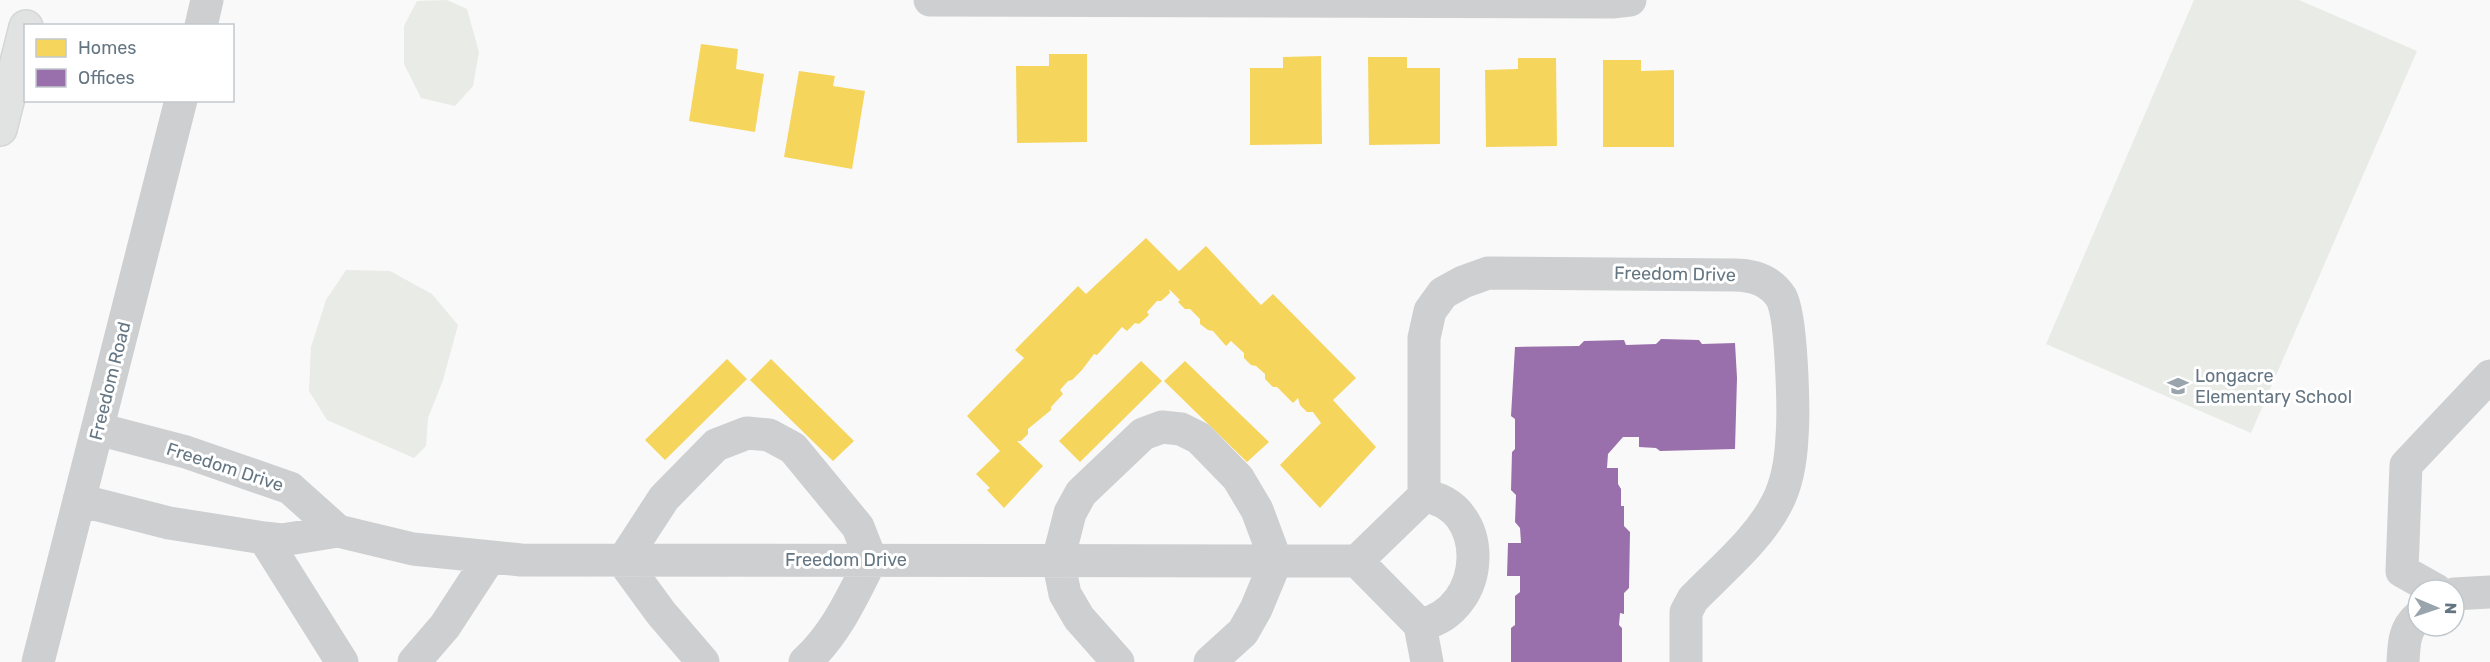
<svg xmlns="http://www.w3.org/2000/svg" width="2490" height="662" font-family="Rubik,sans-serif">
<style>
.green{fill:#e8ebe6}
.homes{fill:#f6d55c}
.offices{fill:#9970ab}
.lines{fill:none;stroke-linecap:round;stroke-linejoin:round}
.highway-casing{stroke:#d5d6d6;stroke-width:36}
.minor{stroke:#cecfd0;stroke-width:33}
.highway{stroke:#e1e2e2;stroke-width:33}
.labels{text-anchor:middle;stroke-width:6;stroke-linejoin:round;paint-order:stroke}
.street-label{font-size:18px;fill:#657683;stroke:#fff}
.poi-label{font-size:18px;fill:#657683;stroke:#fff;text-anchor:start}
</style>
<rect width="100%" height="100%" fill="#f9f9f9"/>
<!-- green -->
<path class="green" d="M 447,0 L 467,9 L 479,52 L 473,86 L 455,106 L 421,98 L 404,64 L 404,26 L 417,1 Z
M 2194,0 L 2299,0 L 2417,51 L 2251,433 L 2046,344 Z
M 346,270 L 390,271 L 432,294 L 458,325 L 443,380 L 428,418 L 426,446 L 414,458 L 327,420 L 309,391 L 311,347 L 326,300 Z"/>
<!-- homes -->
<path class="homes" d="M 701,44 L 738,49 L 736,69 L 764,74 L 755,132 L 689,121 Z
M 1049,54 L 1087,54 L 1087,142 L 1017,143 L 1016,66 L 1049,66 Z
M 1321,56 L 1322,144 L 1250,145 L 1250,68 L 1283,68 L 1283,57 Z
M 1368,57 L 1407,57 L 1407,68 L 1440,68 L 1440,144 L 1369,145 Z
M 1518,58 L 1556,58 L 1557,146 L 1486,147 L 1485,70 L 1518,69 Z
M 1603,60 L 1641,60 L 1641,71 L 1674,70 L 1674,147 L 1603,147 Z
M 799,71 L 835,76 L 833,86 L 865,91 L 852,169 L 784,157 Z
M 1146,238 L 1179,271 L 1206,246 L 1261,305 L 1273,294 L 1356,378 L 1333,400 L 1376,447 L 1320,508 L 1280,465 L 1321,423 L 1313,412 L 1307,412 L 1300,405 L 1298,398 L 1293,403 L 1277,387 L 1273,387 L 1265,379 L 1265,374 L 1256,366 L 1251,365 L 1244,358 L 1244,353 L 1231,341 L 1226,346 L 1213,331 L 1208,330 L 1200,324 L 1200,319 L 1190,309 L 1185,309 L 1178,302 L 1180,300 L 1169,289 L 1170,293 L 1161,301 L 1157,301 L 1147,312 L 1149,315 L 1139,324 L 1135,323 L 1127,331 L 1122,327 L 1097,355 L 1094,354 L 1082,370 L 1072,380 L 1068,381 L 1060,390 L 1063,394 L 1051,407 L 1051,410 L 1028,429 L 1028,434 L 1021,441 L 1017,441 L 1043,466 L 1004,508 L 987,490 L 990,488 L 976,474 L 1000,451 L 967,416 L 1024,358 L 1015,350 L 1078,286 L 1086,294 Z
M 727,359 L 747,379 L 665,460 L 645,440 Z
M 771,359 L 854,441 L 833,461 L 750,380 Z
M 1141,361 L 1162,381 L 1080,462 L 1059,441 Z
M 1185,361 L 1269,442 L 1247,462 L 1164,381 Z"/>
<!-- offices -->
<path class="offices" d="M 1661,339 L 1699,340 L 1702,344 L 1735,343 L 1737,378 L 1735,449 L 1660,451 L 1656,448 L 1639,447 L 1639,437 L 1623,437 L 1608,454 L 1607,468 L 1618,468 L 1618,484 L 1621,489 L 1621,506 L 1624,506 L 1624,526 L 1630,532 L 1629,588 L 1624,593 L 1624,614 L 1620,613 L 1619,625 L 1622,628 L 1622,662 L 1511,662 L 1511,628 L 1515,625 L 1515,596 L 1520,592 L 1520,576 L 1507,576 L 1508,543 L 1521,543 L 1520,528 L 1515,522 L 1516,495 L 1511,490 L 1512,452 L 1515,449 L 1515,419 L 1511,416 L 1515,347 L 1579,346 L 1584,341 L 1624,340 L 1626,345 L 1656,344 Z"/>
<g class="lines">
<defs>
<path id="highway" d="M 0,129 L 26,27"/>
</defs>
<!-- highway casing -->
<use href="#highway" class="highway-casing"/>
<!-- minor -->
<path class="minor" d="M 930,0 L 1612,2 L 1630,0
M 201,26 L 207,0
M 98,429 L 186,452 L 290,488 L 338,531
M 1424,496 L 1424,338 L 1430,311 L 1443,293 L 1463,282 L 1488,273 L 1734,275 C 1753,275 1770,280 1781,297 C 1792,316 1794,412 1792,437 C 1791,459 1787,484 1777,503 C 1758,540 1722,569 1693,599 L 1686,612 L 1686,662
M 79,500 L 169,523 L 264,538 L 282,540 L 338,531 L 413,549 L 521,560 L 1357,561 L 1420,625 C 1490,610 1490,504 1424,496 L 1357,561
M 264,538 L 342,662
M 2436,590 L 2402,571 L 2406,465 L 2490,376
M 2454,594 L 2490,592
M 1420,625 L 1427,662
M 38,662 L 181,100
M 414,662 L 445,626 L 490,557
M 703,662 L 661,613 L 623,561 L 664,498 L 716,445 L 747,433 L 769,435 L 793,448 L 858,527 L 871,560 C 852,597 836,634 805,662
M 1118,662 L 1079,618 L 1065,594 L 1058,560 L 1070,513 L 1081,493 L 1143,434 L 1162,427 L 1181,429 L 1199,438 L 1238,478 L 1257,510 L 1276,561 L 1256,609 L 1243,632 L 1210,662
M 2403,662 C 2404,644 2404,629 2418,617"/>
<!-- highway -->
<use href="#highway" class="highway"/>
</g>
<!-- icons -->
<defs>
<symbol id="school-bare" viewBox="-9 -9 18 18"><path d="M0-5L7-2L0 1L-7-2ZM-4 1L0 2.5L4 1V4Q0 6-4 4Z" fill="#99a4ac" stroke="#fff" stroke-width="2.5" paint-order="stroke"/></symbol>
</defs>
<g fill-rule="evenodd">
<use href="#school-bare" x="2163" y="371" width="30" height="30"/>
</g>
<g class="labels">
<!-- street labels -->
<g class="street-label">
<text transform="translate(1675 274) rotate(1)" y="6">Freedom Drive</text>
<text transform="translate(110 381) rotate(-76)" y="6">Freedom Road</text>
<text transform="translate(225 467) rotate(18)" y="6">Freedom Drive</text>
<text x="846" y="566">Freedom Drive</text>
</g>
<!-- poi labels -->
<g class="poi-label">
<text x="2195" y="382">Longacre<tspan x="2195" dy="21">Elementary School</tspan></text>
</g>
</g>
<!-- legend -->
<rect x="24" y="24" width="210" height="78" fill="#ffffff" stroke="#c1c8cd" stroke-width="1.5"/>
<rect x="36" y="39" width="30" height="18" fill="#f6d55c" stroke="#c1c8cd" stroke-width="1.5"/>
<text x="78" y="54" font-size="18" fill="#657683">Homes</text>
<rect x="36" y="69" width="30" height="18" fill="#9970ab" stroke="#c1c8cd" stroke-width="1.5"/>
<text x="78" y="84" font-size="18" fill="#657683">Offices</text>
<!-- north arrow -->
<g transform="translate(2436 608) rotate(92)"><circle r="28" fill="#ffffff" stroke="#c1c8cd" stroke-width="1.5"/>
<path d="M0-4.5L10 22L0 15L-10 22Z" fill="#99a4ac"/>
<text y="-9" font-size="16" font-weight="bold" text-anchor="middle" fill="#657683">N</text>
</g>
</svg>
